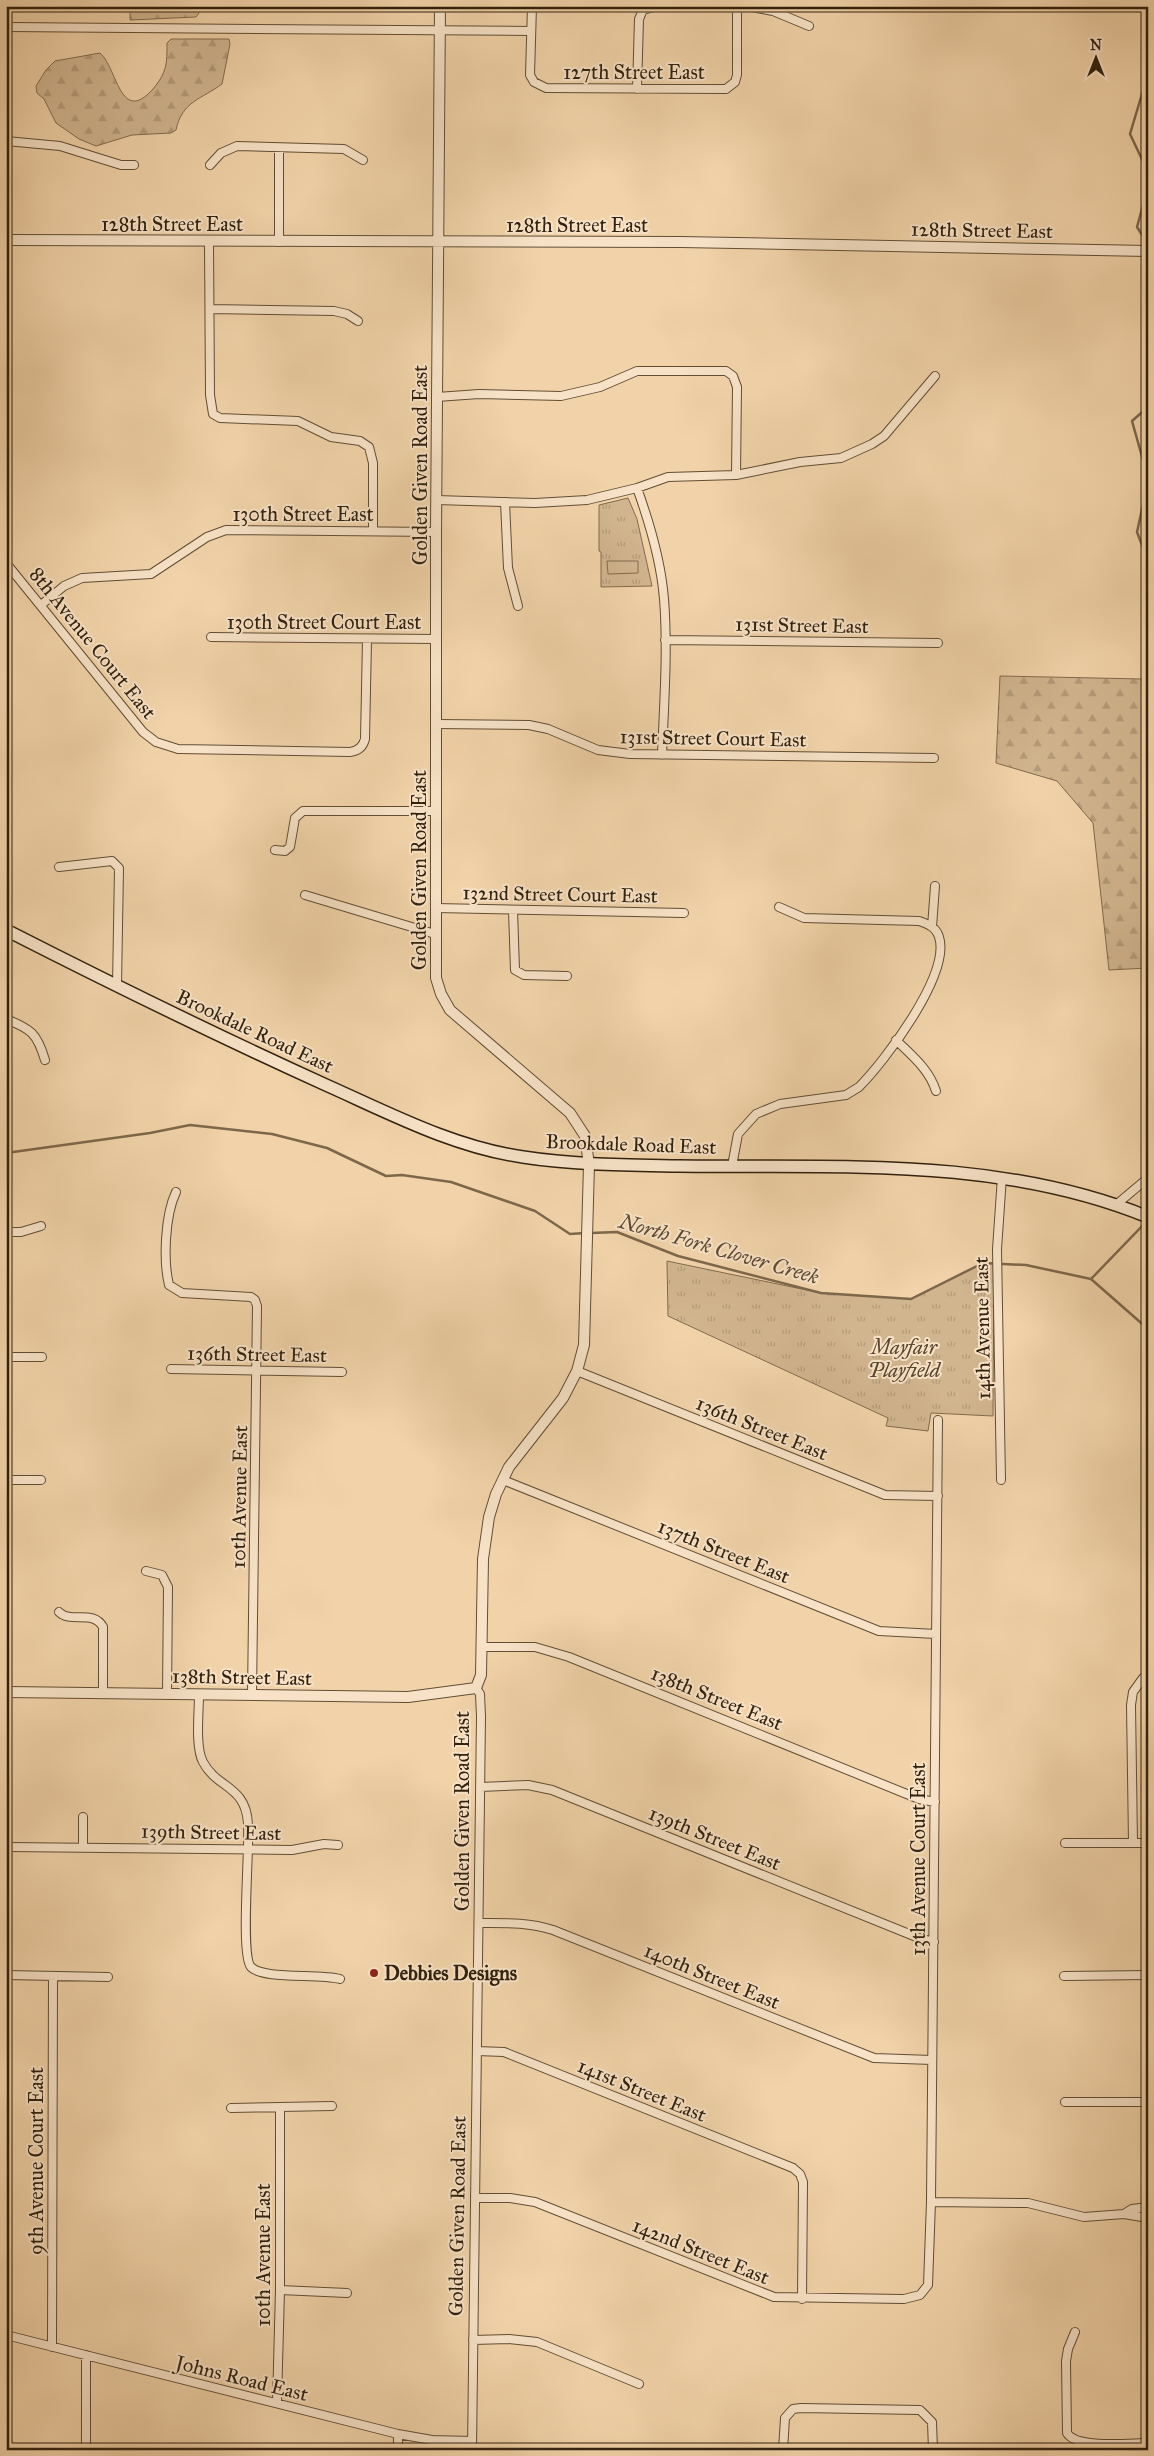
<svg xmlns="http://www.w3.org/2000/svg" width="1154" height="2456" font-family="'IM FELL Great Primer',serif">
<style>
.grass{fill:url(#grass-tufts);stroke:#816b4e}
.forest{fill:url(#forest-firs);stroke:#816b4e}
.garden{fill:#d1b58f;stroke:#816b4e}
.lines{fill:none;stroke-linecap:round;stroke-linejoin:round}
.stream{stroke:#7d674b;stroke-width:2.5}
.minor-casing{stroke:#614e35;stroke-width:10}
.tertiary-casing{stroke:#614e35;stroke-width:12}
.secondary-casing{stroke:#31210e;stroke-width:14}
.minor{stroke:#f7e2c7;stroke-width:8}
.tertiary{stroke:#f7e2c7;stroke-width:10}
.secondary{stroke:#f7e2c7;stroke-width:11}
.poi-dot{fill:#8f2418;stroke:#f7e2c7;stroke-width:2}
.labels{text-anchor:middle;stroke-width:4;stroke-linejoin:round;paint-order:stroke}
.street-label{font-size:20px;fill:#31210e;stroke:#f7e2c7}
.park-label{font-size:20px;font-style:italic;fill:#59462e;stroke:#f7e2c7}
.poi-label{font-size:20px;font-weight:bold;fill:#31210e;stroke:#f7e2c7;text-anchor:start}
.water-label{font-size:21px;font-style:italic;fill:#5d4a32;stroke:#f7e2c7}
</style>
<defs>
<pattern id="grass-tufts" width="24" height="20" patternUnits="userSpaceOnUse" patternTransform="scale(1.25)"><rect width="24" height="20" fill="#d1b58f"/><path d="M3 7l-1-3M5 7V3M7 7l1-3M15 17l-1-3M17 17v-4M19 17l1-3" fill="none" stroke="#b49b7a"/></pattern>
<pattern id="forest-firs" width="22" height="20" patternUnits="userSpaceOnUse" patternTransform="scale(1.25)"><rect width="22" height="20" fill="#d1b58f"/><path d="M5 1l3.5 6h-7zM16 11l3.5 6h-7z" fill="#b49b7a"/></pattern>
</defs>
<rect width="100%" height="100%" fill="#f2d3a9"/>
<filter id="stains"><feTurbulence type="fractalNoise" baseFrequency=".004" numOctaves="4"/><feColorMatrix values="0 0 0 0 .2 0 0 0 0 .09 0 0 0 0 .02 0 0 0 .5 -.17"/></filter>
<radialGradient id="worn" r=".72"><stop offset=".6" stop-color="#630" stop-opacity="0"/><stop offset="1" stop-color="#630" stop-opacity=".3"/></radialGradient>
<!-- grass -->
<path class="grass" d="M 628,498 L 637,519 L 652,586 L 601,587 L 601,552 L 599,551 L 599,505 Z
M 667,1261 L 821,1293 L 910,1299 L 983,1263 L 994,1263 L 993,1416 L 931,1413 L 928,1431 L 886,1426 L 888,1418 L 668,1316 Z"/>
<!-- forest -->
<path class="forest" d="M 130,6 L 199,6 L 199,13 L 196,17 L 130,20 Z
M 171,39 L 229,39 L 230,44 L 222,84 C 202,99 182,101 176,130 L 171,133 L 132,135 L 96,146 L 79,139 L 56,123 L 44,99 L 37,93 L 36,86 L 46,70 L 55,61 L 100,53 C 117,67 120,126 153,89 C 167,72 167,64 167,43 Z
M 1148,619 L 1148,968 L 1109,970 L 1093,823 L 1057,781 L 996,763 L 1000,676 L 1143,679 Z"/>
<!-- garden -->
<path class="garden" d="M 607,561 L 638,561 L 638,573 L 608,574 Z"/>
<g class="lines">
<!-- stream -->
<path class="stream" d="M 1148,74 L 1130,134 L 1148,172
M 1148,187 L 1137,227 L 1148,244
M 1148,407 L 1132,421 L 1148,478
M 1148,482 L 1137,532 L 1148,561
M 6,1153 L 150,1133 L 190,1125 L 272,1134 L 327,1148 L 386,1176 L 402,1175 L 451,1182 L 535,1211 L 570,1234 L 585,1233
M 591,1233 L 617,1232 L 678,1256 L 821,1293 L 911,1299 L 983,1263 L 1026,1265 L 1091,1279 L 1148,1329
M 1091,1279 L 1147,1221"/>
<defs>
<path id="minor" d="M 532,6 L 530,75 L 534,82 L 546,88 L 726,89 L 735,82 L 737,75 L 737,8
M 6,27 L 531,31
M 637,89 L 639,19 L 643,10 L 657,6 L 752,7 L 773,11 L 809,26
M 6,141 L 60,146 L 121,165 L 134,165
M 210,165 L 221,153 L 237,146 L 344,149 L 363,160
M 209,242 L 210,395 L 213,414 L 220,418 L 298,421 L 331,437 L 360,441 L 369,447 L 373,463 L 373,530
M 279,242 L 279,148
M 210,309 L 334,311 L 347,314 L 358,321
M 437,397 L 479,394 L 561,396 L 600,387 L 637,371 L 726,371 L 733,376 L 737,387 L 736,475
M 637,488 C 650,524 661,561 664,599 C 668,650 664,703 662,755
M 436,500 L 535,503 L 587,500 L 637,488 L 668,477 L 736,475 L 800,462 L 841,458 L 872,444 L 884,436 L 935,376
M 505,502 L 508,568 L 518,606
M 6,563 L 143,732 L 156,742 L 178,749 L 350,752 C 358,751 363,747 365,739 L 367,640
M 41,605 L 64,586 L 82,578 L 151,574 L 207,537 L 226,530 L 436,532
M 211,637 L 437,639
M 665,640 L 938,643
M 436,724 L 529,725 L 548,729 L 598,750 L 630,754 L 934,758
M 275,850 L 285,851 L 290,847 L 295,818 L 303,811 L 436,811
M 59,867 L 112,861 L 119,868 L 117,986
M 305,895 L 435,934
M 435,908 L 684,913
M 513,910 L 515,970 L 524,975 L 567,976
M 932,927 L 935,886
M 6,1019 C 31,1029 37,1033 45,1060
M 896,1040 C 912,1056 929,1069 936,1091
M 732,1166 L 738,1134 L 756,1114 L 780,1104 L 846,1095 L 859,1087 C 885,1061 951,974 939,937 C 936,927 928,924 919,921 L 804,918 L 779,907
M 176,1192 C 165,1215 163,1260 169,1285 L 182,1293 L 251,1297 L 255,1300 L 257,1306 L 252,1695
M 1117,1204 L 1148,1178
M 6,1232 L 21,1232 L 41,1226
M 6,1357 L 42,1357
M 171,1369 L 342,1372
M 577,1371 L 885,1495 L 938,1496
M 6,1480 L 41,1480
M 503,1480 L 879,1631 L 936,1634
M 1001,1480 L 997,1249 L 1002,1177
M 146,1571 L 162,1575 L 168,1587 L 167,1694
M 59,1612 C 71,1624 93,1609 103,1627 L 103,1693
M 482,1647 L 535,1647 L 569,1657 L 919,1799 L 935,1802
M 199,1695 C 199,1713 195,1747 203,1762 C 217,1789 246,1785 248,1824 C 250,1848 240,1955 251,1967 C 263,1980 319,1973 340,1979
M 480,1787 L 528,1785 L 552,1790 L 919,1938 L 934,1942
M 83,1817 L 83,1847
M 1065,1843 L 1148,1843
M 1133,1843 L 1131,1705 L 1133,1692 L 1143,1678
M 6,1847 L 292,1850 L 324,1844 L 338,1845
M 479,1923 C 505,1923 528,1922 553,1930 L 874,2058 L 932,2060
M 6,1975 L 108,1977
M 1064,1976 L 1148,1975
M 477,2051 L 504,2052 L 793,2168 L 800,2174 L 803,2182 L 802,2299
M 1065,2102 L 1148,2102
M 231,2108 L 332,2106
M 475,2198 L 510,2198 L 535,2202 L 774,2297 L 904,2299 L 920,2295 L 928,2285 L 931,2202 L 938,1420
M 931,2202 L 1028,2203 L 1084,2217 L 1124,2214
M 1148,2207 L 1132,2209 L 1124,2214 L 1148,2218
M 280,2290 L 347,2293
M 1075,2332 L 1068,2349 L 1066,2361 L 1067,2433 C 1076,2449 1130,2443 1148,2443
M 6,2335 L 398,2434 L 432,2440 L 472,2441
M 473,2340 L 509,2339 L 537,2342 L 639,2384
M 52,2347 L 53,1976
M 277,2403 L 280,2290 L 280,2107
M 398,2434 L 398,2450
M 86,2444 L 86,2355
M 472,2450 L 481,1716 L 480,1694 L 476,1688
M 783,2450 L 785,2418 L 793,2409 L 801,2408 L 920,2410 L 932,2422 L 933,2450"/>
<path id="tertiary" d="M 6,240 L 681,242 L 1148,251
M 6,1692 L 408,1697 L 476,1688 L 481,1675 L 483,1559 L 489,1517 L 496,1494 L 509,1467 L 563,1398 L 577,1371 L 584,1345 L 589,1165 L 585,1136 L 570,1113 L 450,1010 L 441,994 L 436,978 L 436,532 L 440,6"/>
<path id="secondary" d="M 6,930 C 112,984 218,1036 326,1085 C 389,1113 453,1147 523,1157 C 575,1165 626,1165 679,1166 C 836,1168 999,1156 1148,1217"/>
</defs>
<!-- minor casing -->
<use href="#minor" class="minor-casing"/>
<!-- tertiary casing -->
<use href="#tertiary" class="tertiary-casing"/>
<!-- secondary casing -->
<use href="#secondary" class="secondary-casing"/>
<!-- minor -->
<use href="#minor" class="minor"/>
<!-- tertiary -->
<use href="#tertiary" class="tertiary"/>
<!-- secondary -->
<use href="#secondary" class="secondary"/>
</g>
<!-- markers -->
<circle class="poi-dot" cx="374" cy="1973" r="5"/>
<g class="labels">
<!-- street labels -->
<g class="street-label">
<text x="634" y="79">127th Street East</text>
<text x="172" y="231">128th Street East</text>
<text x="577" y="232">128th Street East</text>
<text transform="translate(982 230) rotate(1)" y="7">128th Street East</text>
<text transform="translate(420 465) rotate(-90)" y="7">Golden Given Road East</text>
<text x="303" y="521">130th Street East</text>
<text x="324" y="629">130th Street Court East</text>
<text transform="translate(802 625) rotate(1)" y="7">131st Street East</text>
<text transform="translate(93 643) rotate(51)" y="7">8th Avenue Court East</text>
<text transform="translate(713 738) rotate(1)" y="7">131st Street Court East</text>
<text transform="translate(419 870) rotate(-90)" y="7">Golden Given Road East</text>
<text transform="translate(560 894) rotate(1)" y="7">132nd Street Court East</text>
<text transform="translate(255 1031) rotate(25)" y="7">Brookdale Road East</text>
<text transform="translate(631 1144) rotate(2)" y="7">Brookdale Road East</text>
<text transform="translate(982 1328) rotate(-91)" y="7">14th Avenue East</text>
<text transform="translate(257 1354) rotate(1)" y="7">136th Street East</text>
<text transform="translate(762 1428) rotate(22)" y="7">136th Street East</text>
<text transform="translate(239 1497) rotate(-89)" y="7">10th Avenue East</text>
<text transform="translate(724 1551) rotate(22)" y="7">137th Street East</text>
<text transform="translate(242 1677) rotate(1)" y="7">138th Street East</text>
<text transform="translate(717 1698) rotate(22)" y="7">138th Street East</text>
<text transform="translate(462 1811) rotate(-90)" y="7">Golden Given Road East</text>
<text transform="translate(211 1832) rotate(1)" y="7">139th Street East</text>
<text transform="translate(715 1838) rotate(22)" y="7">139th Street East</text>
<text transform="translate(918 1859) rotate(-90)" y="7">13th Avenue Court East</text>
<text transform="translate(712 1976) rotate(22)" y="7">140th Street East</text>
<text transform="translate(642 2090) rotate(22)" y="7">141st Street East</text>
<text transform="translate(36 2161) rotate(-90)" y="7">9th Avenue Court East</text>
<text transform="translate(457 2216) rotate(-89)" y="7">Golden Given Road East</text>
<text transform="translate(701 2251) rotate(22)" y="7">142nd Street East</text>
<text transform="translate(263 2255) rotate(-90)" y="7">10th Avenue East</text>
<text transform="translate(242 2378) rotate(14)" y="7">Johns Road East</text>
</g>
<!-- park labels -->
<g class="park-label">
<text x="904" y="1354">Mayfair<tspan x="904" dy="23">Playfield</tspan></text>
</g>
<!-- poi labels -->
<g class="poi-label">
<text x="384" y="1980">Debbies Designs</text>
</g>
<!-- water labels -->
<g class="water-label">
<text transform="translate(719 1249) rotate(16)" y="7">North Fork Clover Creek</text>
</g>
</g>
<!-- margin -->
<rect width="1154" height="2456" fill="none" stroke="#f2d3a9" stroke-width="25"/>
<rect x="8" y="8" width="1139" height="2441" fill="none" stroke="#31210e" stroke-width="2.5"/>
<rect x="12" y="12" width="1129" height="2431" fill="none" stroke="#31210e"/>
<!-- north arrow -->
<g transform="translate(1096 58)" stroke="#f7e2c7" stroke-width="4" paint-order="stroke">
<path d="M0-4L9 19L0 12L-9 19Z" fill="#31210e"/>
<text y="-8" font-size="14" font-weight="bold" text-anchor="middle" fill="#31210e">N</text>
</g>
<rect width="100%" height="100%" filter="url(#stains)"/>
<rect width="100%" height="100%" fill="url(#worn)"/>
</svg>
